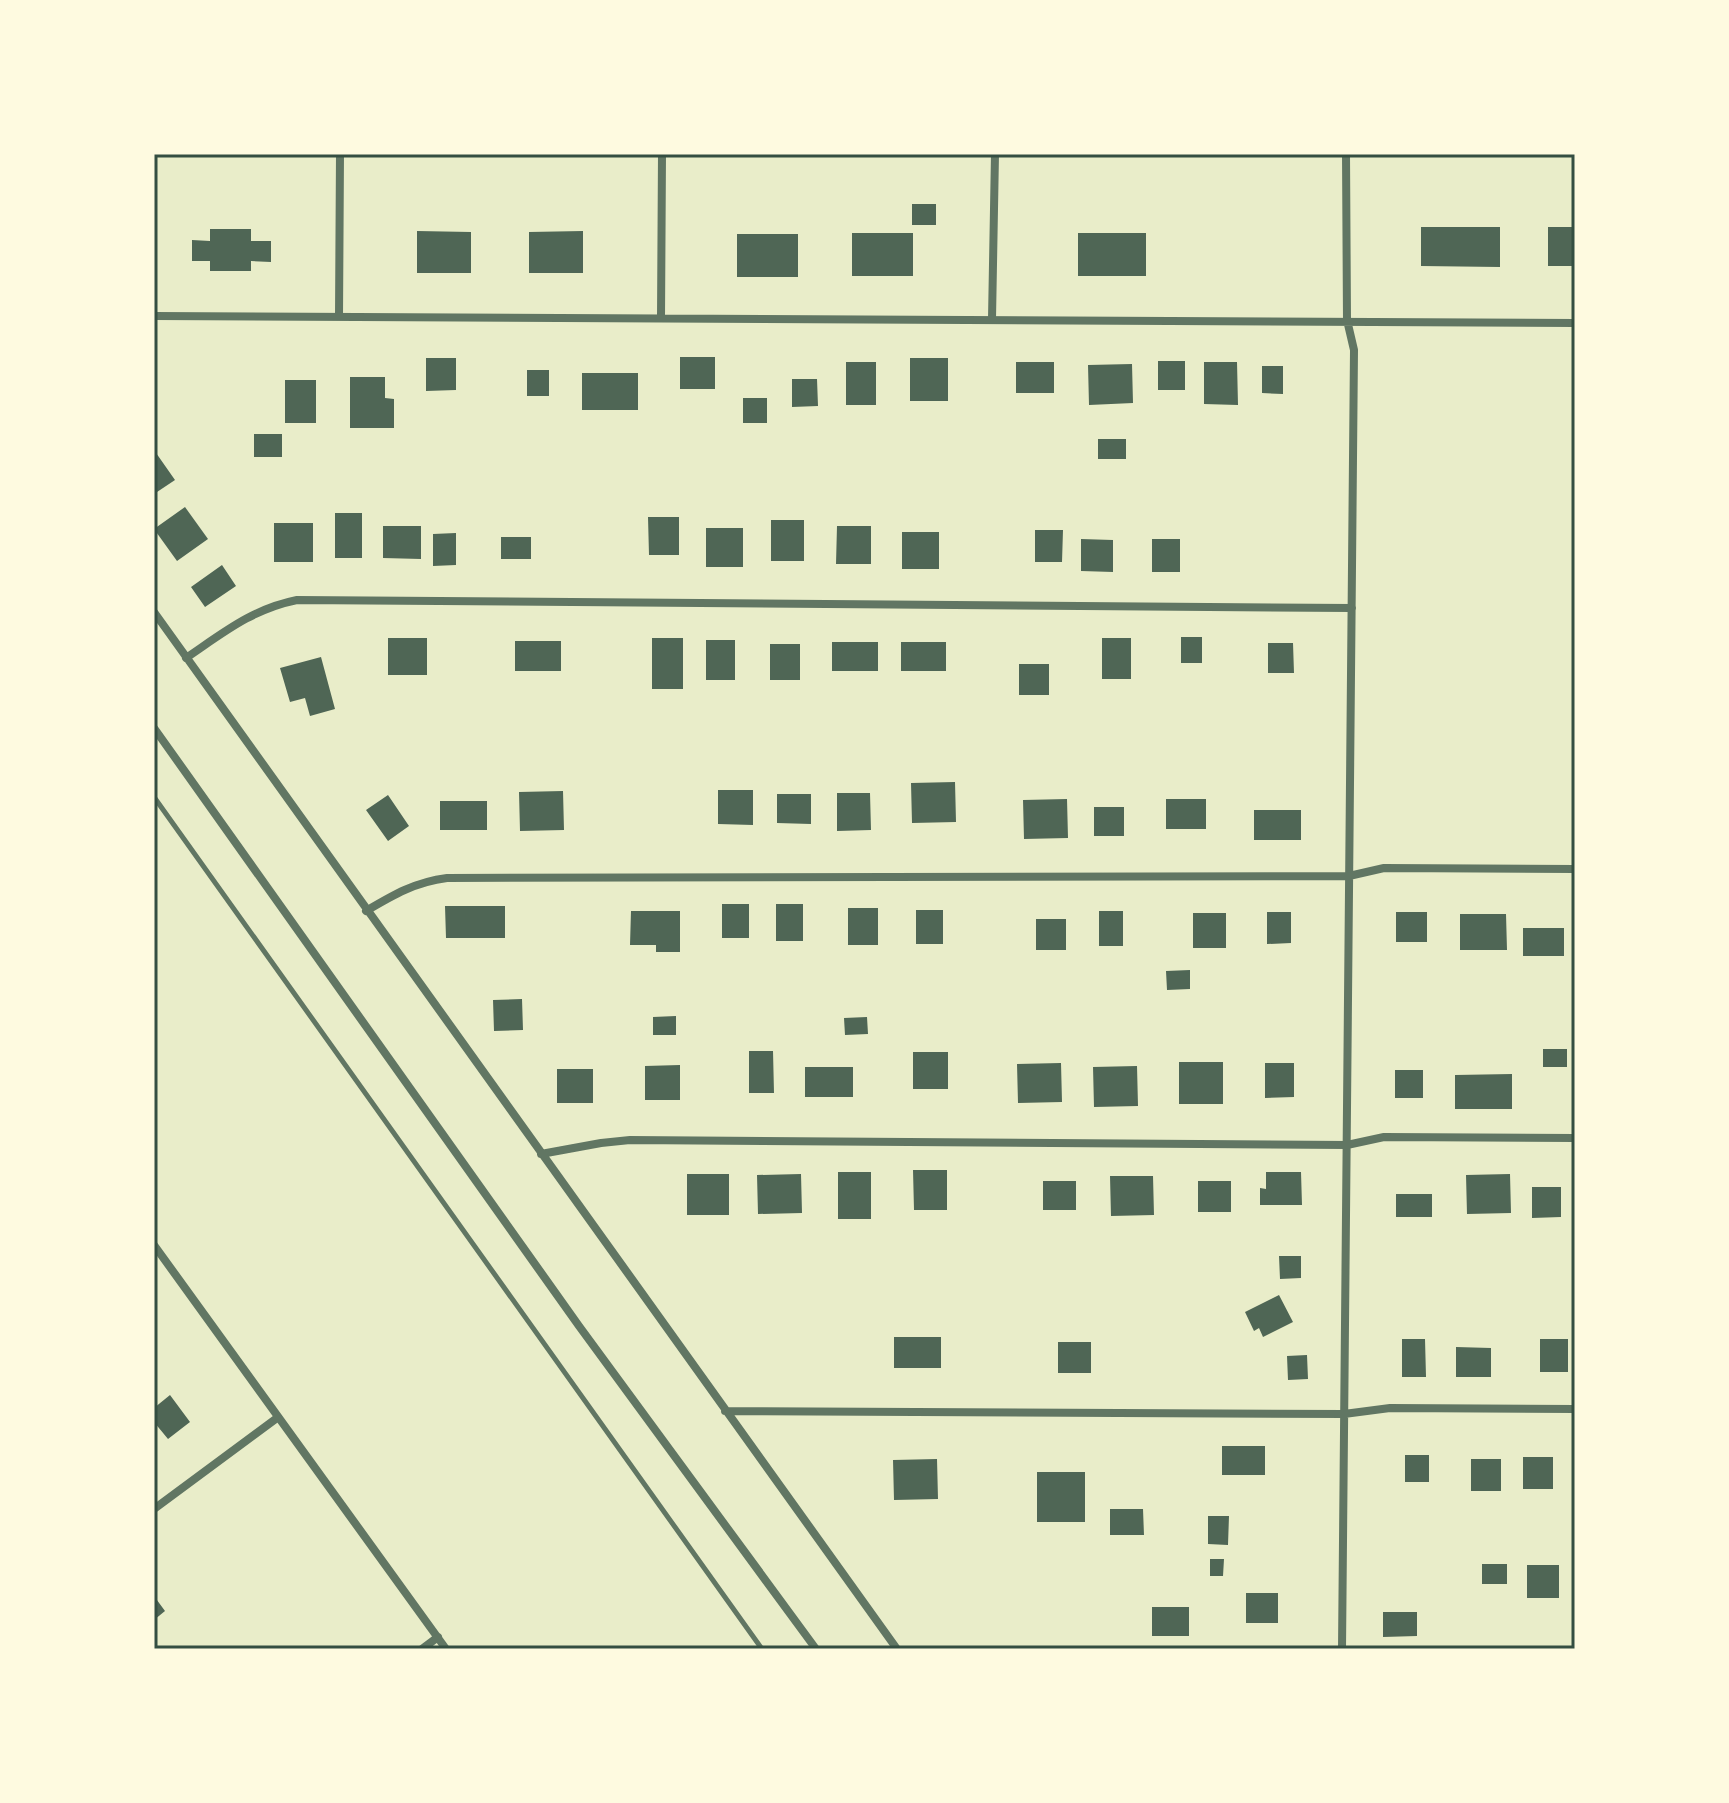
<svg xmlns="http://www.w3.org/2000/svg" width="1729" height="1803" font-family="Lato,sans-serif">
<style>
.building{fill:#4f6655}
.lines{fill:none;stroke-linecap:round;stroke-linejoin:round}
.service{stroke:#617663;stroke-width:5}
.minor{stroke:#617663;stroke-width:8}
.neatline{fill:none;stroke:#344e41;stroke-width:3}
</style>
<rect width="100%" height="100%" fill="#e9edc9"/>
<!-- building -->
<path class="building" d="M 912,204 L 936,204 L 936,225 L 912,225 Z
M 1421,227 L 1500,227 L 1500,267 L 1421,266 Z
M 1548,227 L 1575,227 L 1575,266 L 1548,266 Z
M 210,229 L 251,229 L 251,241 L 271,241 L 271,262 L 251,261 L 251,271 L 210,271 L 210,261 L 192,261 L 192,240 L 210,241 Z
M 417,231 L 471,232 L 471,273 L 417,273 Z
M 583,231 L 583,273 L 529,273 L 529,232 Z
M 852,233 L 913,233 L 913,276 L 852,276 Z
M 1078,233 L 1146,233 L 1146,276 L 1078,276 Z
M 737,234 L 798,234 L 798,277 L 737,277 Z
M 680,357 L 715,357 L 715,389 L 680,389 Z
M 426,358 L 456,358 L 456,390 L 426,391 Z
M 910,358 L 948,358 L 948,401 L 910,401 Z
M 1158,361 L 1185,361 L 1185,390 L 1158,390 Z
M 846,362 L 876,362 L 876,405 L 846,405 Z
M 1016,362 L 1054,362 L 1054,393 L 1016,393 Z
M 1204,362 L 1237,362 L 1238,405 L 1204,404 Z
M 1132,364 L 1133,403 L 1089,405 L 1088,365 Z
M 1262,366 L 1283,366 L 1283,394 L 1262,393 Z
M 527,370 L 549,370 L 549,396 L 527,396 Z
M 582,373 L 638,373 L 638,410 L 582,410 Z
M 350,377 L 385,377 L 385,398 L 394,399 L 394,428 L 350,428 Z
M 792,379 L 817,379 L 818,406 L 792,407 Z
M 285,380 L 316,380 L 316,423 L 285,423 Z
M 743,398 L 767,398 L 767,423 L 743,423 Z
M 254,434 L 282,434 L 282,457 L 254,457 Z
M 1098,439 L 1126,439 L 1126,459 L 1098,459 Z
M 154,450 L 175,480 L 154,494 Z
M 185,507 L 208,539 L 177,561 L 154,529 Z
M 335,513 L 362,513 L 362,558 L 335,558 Z
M 648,517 L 679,517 L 679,555 L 649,555 Z
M 771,520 L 804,520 L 804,561 L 771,561 Z
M 274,523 L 313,523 L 313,562 L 274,562 Z
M 383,526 L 421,526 L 421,559 L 383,558 Z
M 837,526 L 871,526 L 871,564 L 836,564 Z
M 706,528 L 743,528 L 743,567 L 706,567 Z
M 1035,530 L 1063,530 L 1062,562 L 1035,562 Z
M 902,532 L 939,532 L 939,569 L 902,569 Z
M 456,533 L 456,565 L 433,566 L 433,534 Z
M 501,537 L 531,537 L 531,559 L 501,559 Z
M 1081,539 L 1113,540 L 1113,572 L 1081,571 Z
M 1152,539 L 1180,539 L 1180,572 L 1152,572 Z
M 222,565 L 236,586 L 205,607 L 191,587 Z
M 1181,637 L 1202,637 L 1202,663 L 1181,663 Z
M 388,638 L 427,638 L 427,675 L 388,675 Z
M 652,638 L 683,638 L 683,689 L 652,689 Z
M 1102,638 L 1131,638 L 1131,679 L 1102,679 Z
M 706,640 L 735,640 L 735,680 L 706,680 Z
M 515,641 L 561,641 L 561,671 L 515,671 Z
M 832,642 L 878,642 L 878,671 L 832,671 Z
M 901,642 L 946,642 L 946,671 L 901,671 Z
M 1268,643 L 1293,643 L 1294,673 L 1268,673 Z
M 770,644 L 800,644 L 800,680 L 770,680 Z
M 321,657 L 335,709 L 310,716 L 305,698 L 290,702 L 280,668 Z
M 1019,664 L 1049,664 L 1049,695 L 1019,695 Z
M 955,782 L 956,822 L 912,823 L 911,783 Z
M 718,790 L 753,790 L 753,825 L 718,824 Z
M 563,791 L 564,830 L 520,831 L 519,792 Z
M 837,793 L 870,793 L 871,830 L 837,831 Z
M 777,794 L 811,794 L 811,824 L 777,823 Z
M 388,795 L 409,826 L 388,841 L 366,810 Z
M 1067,799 L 1068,838 L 1024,839 L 1023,800 Z
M 1166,799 L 1206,799 L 1206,829 L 1166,829 Z
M 440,801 L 487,801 L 487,830 L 440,830 Z
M 1094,807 L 1124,807 L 1124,836 L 1094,836 Z
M 1254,810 L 1301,810 L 1301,840 L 1254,840 Z
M 722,904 L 749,904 L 749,938 L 722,938 Z
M 776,904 L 803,904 L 803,941 L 776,941 Z
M 445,906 L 505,906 L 505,938 L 446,938 Z
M 848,908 L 878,908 L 878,945 L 848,945 Z
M 916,910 L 943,910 L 943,944 L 916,944 Z
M 631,911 L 680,911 L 680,952 L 656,952 L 656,945 L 630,945 Z
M 1099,911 L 1123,911 L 1123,946 L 1099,946 Z
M 1267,912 L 1291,912 L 1291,943 L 1267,944 Z
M 1396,912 L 1427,912 L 1427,942 L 1396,942 Z
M 1193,913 L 1226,913 L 1226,948 L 1193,948 Z
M 1460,914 L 1506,914 L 1507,950 L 1460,950 Z
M 1036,919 L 1066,919 L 1066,950 L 1036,950 Z
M 1523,928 L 1564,928 L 1564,956 L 1523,956 Z
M 1190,970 L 1190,989 L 1167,990 L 1166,971 Z
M 522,999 L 523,1030 L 494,1031 L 493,1000 Z
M 676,1016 L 676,1035 L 653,1035 L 653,1017 Z
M 867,1017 L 868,1034 L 845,1035 L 844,1018 Z
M 1543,1049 L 1567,1049 L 1567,1067 L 1543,1067 Z
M 749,1051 L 773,1051 L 774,1093 L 749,1093 Z
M 913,1052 L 948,1052 L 948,1089 L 913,1089 Z
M 1179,1062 L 1223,1062 L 1223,1104 L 1179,1104 Z
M 1061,1063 L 1062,1102 L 1018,1103 L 1017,1064 Z
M 1265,1063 L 1294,1063 L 1294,1097 L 1265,1098 Z
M 680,1065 L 680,1100 L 645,1100 L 645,1066 Z
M 1137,1066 L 1138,1106 L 1094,1107 L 1093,1067 Z
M 805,1067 L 853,1067 L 853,1097 L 805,1097 Z
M 557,1069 L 593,1069 L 593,1103 L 557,1103 Z
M 1395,1070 L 1423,1070 L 1423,1098 L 1395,1098 Z
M 1512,1074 L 1512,1109 L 1455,1109 L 1455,1075 Z
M 913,1170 L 947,1170 L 947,1210 L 914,1210 Z
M 838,1172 L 871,1172 L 871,1219 L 838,1219 Z
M 1266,1172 L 1301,1172 L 1302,1205 L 1260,1205 L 1260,1188 L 1266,1189 Z
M 687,1174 L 729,1174 L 729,1215 L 687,1215 Z
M 801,1174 L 802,1213 L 758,1214 L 757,1175 Z
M 1510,1174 L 1511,1213 L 1467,1214 L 1466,1175 Z
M 1110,1176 L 1153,1176 L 1154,1215 L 1111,1216 Z
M 1043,1181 L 1076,1181 L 1076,1210 L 1043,1210 Z
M 1198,1181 L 1231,1181 L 1231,1212 L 1198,1212 Z
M 1532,1187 L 1561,1187 L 1561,1217 L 1532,1218 Z
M 1396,1194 L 1432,1194 L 1432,1217 L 1396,1217 Z
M 1279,1256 L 1301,1256 L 1301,1278 L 1280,1279 Z
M 1279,1295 L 1293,1322 L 1263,1337 L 1259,1328 L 1254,1331 L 1245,1312 Z
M 894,1337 L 941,1337 L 941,1368 L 894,1368 Z
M 1402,1339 L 1425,1339 L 1426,1377 L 1402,1377 Z
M 1540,1339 L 1568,1339 L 1568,1372 L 1540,1372 Z
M 1058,1342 L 1091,1342 L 1091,1373 L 1058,1373 Z
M 1456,1347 L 1491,1348 L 1491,1377 L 1456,1377 Z
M 1307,1355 L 1308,1379 L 1288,1380 L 1287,1356 Z
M 170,1395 L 190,1422 L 168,1439 L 154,1422 L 154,1408 Z
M 1222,1446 L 1265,1446 L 1265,1475 L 1222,1475 Z
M 1405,1455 L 1429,1455 L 1429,1482 L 1405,1482 Z
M 1523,1457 L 1553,1457 L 1553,1489 L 1523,1489 Z
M 937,1459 L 938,1499 L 894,1500 L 893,1460 Z
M 1471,1459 L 1501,1459 L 1501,1491 L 1471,1491 Z
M 1037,1472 L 1085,1472 L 1085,1522 L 1037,1522 Z
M 1110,1509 L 1143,1509 L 1144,1535 L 1110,1535 Z
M 1208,1516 L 1229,1516 L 1228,1545 L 1208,1544 Z
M 1210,1559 L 1224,1559 L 1223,1576 L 1210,1576 Z
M 1482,1564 L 1507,1564 L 1507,1584 L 1482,1584 Z
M 1527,1565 L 1559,1565 L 1559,1598 L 1527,1598 Z
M 1246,1593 L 1278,1593 L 1278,1623 L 1246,1623 Z
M 154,1596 L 165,1611 L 154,1620 Z
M 1152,1607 L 1189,1607 L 1189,1636 L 1152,1636 Z
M 1383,1612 L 1417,1612 L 1417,1636 L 1383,1637 Z"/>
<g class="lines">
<!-- service -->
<path class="service" d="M 154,797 L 762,1649"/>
<!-- minor -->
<path class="minor" d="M 154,316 L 1575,323
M 339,317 L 340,154
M 661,318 L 662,154
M 992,319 L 995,154
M 154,612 L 897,1649
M 186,658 C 223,633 252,609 297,600 L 1352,608
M 154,728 L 579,1326 L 816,1649
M 366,911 C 393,895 415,882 447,878 L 1349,876 L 1384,868 L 1575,869
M 541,1154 L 601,1143 L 630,1140 L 1347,1145 L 1384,1137 L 1575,1138
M 154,1245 L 446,1649
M 725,1411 L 1344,1414 L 1390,1408 L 1575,1409
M 154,1509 L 277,1418
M 422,1649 L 438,1637
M 1342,1649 L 1354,350 L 1347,320 L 1346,154"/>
</g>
<!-- border -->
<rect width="1729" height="1803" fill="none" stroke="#fefae0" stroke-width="312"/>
<rect x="156" y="156" width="1417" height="1491" class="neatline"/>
</svg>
